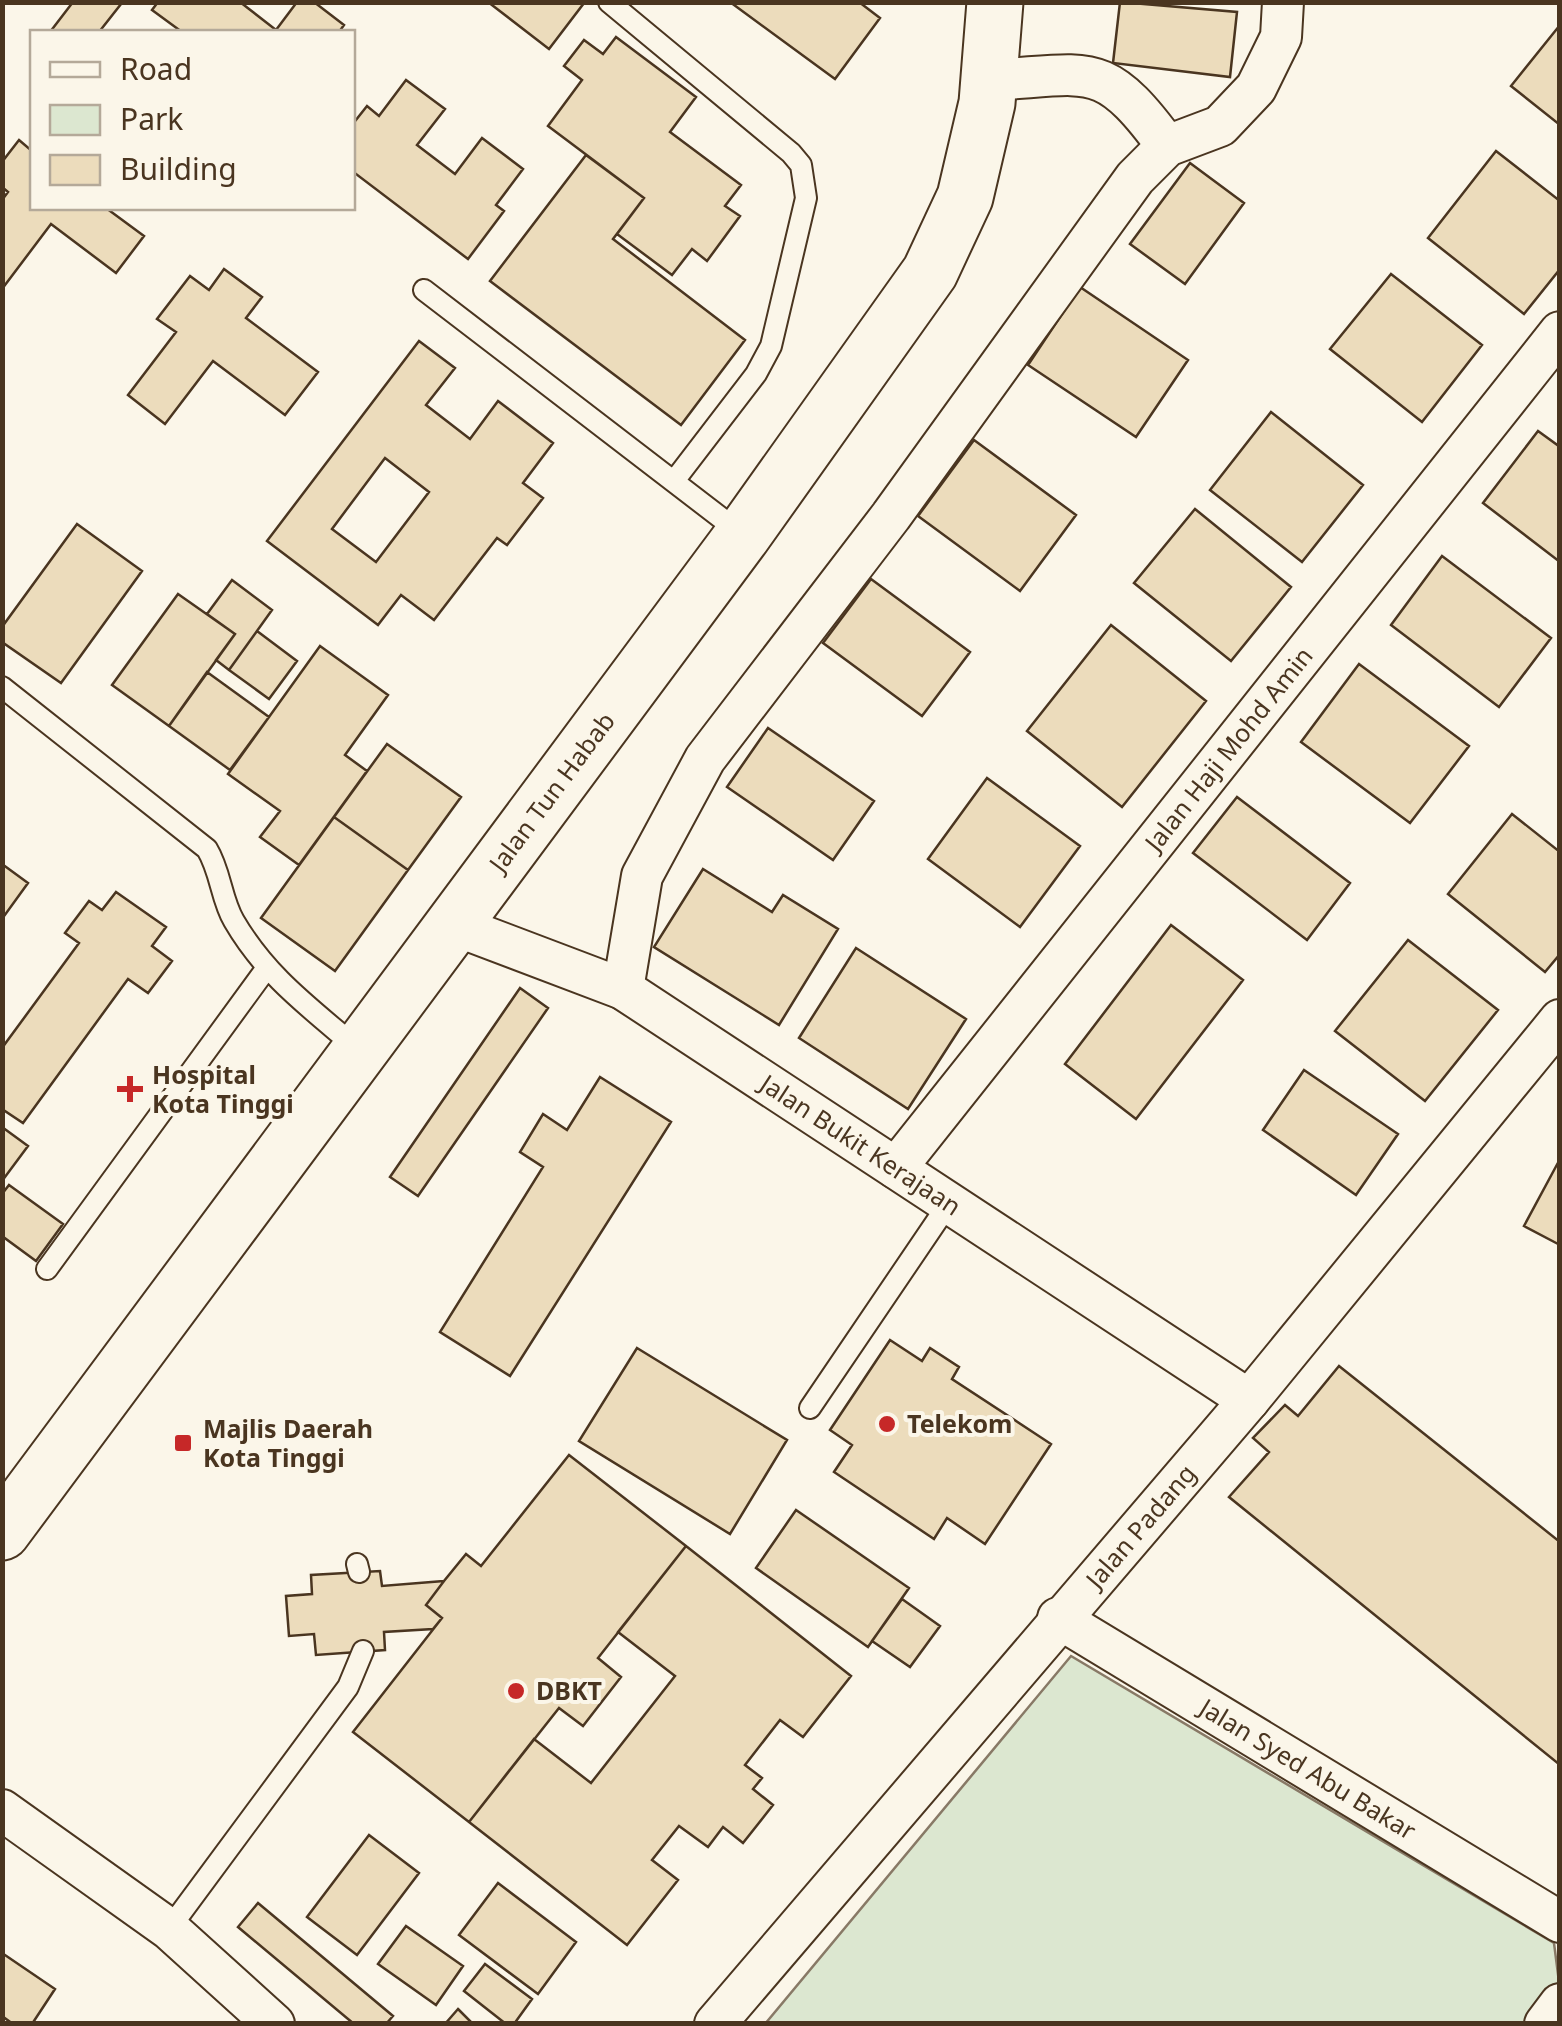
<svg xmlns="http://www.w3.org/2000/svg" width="1562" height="2026" font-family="'Noto Sans',sans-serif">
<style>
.green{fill:#dce7d0;stroke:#887966;stroke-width:2.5}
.building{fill:#ecdcbc;stroke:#4a3520;stroke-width:2.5;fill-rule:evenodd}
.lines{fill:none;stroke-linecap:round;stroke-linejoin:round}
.lane-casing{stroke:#4a3520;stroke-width:24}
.street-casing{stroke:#4a3520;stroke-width:44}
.highway-casing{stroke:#4a3520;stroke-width:59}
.lane{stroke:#fbf6e9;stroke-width:20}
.street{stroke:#fbf6e9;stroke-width:40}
.highway{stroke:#fbf6e9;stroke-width:55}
.poi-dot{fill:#c62828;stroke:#fbf6e9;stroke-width:4}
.labels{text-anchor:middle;stroke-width:8;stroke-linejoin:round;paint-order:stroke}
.street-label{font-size:25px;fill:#4a3520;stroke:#fbf6e9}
.poi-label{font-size:25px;font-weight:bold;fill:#4a3520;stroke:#fbf6e9;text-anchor:start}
</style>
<rect width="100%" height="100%" fill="#fbf6e9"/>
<!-- green -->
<path class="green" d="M 1071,1656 L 1554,1943 L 1559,1982 L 1526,2023 L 765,2024 Z"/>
<!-- building -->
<path class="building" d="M 73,2 L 118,2 L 121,4 L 99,32 L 50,32 Z
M 158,2 L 240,2 L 276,30 L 297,2 L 314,2 L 344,25 L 339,32 L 182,32 L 152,10 Z
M 488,2 L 583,2 L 584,3 L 549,49 Z
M 730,2 L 859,2 L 880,18 L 835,79 Z
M 1120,2 L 1237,12 L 1230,77 L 1113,63 Z
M 1560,25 L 1560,125 L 1511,86 Z
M 616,37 L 696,97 L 670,132 L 741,185 L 725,206 L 740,216 L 707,261 L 692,249 L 672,275 L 617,234 L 644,198 L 548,126 L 582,80 L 564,66 L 584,40 L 603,54 Z
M 406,80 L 445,109 L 417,145 L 455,174 L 482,138 L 523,169 L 496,205 L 504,211 L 468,259 L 352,171 L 352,125 L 367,106 L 379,116 Z
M 19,140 L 32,151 L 32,208 L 106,208 L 144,236 L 116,273 L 51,224 L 2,289 L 2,200 L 8,192 L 2,187 L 2,162 Z
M 1496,151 L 1560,201 L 1560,269 L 1524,314 L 1428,238 Z
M 586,155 L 644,198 L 613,239 L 745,340 L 681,425 L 490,281 Z
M 1190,163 L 1244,203 L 1185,284 L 1130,244 Z
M 224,269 L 262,297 L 246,318 L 318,372 L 285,415 L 213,361 L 165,424 L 128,395 L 176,332 L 157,319 L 190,276 L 209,290 Z
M 1391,274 L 1482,345 L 1422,422 L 1330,349 Z
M 1080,287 L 1188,360 L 1136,437 L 1028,365 Z
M 419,341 L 455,368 L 426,405 L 470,439 L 498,401 L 553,443 L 523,483 L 543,498 L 507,545 L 497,538 L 434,620 L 401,595 L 378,625 L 267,541 ZM 385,458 L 429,492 L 376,562 L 332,529 Z
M 1271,412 L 1363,485 L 1302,562 L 1210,490 Z
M 1538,431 L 1560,447 L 1560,562 L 1483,503 Z
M 974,440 L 1076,515 L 1020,591 L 918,516 Z
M 1195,509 L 1291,587 L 1231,661 L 1134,583 Z
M 77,524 L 142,571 L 61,683 L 2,642 L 2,627 Z
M 1442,556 L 1551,638 L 1499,707 L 1391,625 Z
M 871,579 L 970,652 L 922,716 L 823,643 Z
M 232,580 L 272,610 L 229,670 L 216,660 L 235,634 L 207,614 Z
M 178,594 L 235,634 L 169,726 L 112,685 Z
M 1111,625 L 1206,701 L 1122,807 L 1027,731 Z
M 257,631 L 297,661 L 269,699 L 229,670 Z
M 320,646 L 388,695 L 345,755 L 367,771 L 299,865 L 260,837 L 280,811 L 228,774 Z
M 1359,664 L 1469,746 L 1410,823 L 1301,742 Z
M 207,672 L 269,717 L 230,770 L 169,726 Z
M 768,728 L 874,801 L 833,860 L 727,787 Z
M 387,744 L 461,797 L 408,870 L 334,817 Z
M 987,778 L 1080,846 L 1020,927 L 928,859 Z
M 1237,797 L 1350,883 L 1307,940 L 1193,853 Z
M 1512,814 L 1560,852 L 1560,954 L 1545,972 L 1448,894 Z
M 334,817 L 408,870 L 335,971 L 261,918 Z
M 2,864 L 28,883 L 2,919 Z
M 703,869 L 772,912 L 783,895 L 838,929 L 779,1025 L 654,947 Z
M 116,892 L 166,927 L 152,946 L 172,961 L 148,993 L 128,979 L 23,1123 L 2,1109 L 2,1048 L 79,943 L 65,933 L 89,901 L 102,910 Z
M 1171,925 L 1243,980 L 1136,1119 L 1065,1064 Z
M 1408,940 L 1498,1010 L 1425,1101 L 1335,1031 Z
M 856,948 L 966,1019 L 908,1109 L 799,1038 Z
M 520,988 L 548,1008 L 418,1196 L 390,1177 Z
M 1304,1070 L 1398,1134 L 1356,1195 L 1263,1130 Z
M 600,1077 L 671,1122 L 510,1376 L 440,1332 L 543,1167 L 520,1152 L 543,1114 L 567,1130 Z
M 2,1127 L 28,1146 L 2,1181 Z
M 1560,1159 L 1560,1245 L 1524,1226 Z
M 9,1185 L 63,1224 L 36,1261 L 2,1236 L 2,1194 Z
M 890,1340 L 922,1361 L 930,1348 L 959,1367 L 952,1379 L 1051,1444 L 985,1544 L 947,1518 L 934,1539 L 834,1472 L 852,1445 L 830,1430 Z
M 637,1348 L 787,1440 L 730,1534 L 579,1441 Z
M 1339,1366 L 1560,1542 L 1560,1765 L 1229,1497 L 1269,1452 L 1253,1438 L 1285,1405 L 1298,1416 Z
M 569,1455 L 686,1546 L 598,1658 L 621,1677 L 583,1726 L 559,1708 L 469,1822 L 353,1732 L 442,1618 L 426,1605 L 444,1581 L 466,1554 L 481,1566 Z
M 796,1510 L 909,1588 L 868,1647 L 756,1568 Z
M 686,1546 L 851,1676 L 803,1737 L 780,1720 L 745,1765 L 762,1778 L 753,1789 L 773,1805 L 743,1843 L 723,1827 L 708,1847 L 679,1826 L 652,1860 L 678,1880 L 627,1945 L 469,1822 L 534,1739 L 591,1783 L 675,1676 L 618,1632 Z
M 380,1571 L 382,1586 L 444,1581 L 426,1605 L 442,1618 L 433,1629 L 384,1632 L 385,1650 L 316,1655 L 314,1634 L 289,1636 L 286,1596 L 312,1594 L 311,1575 Z
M 902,1599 L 940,1626 L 910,1667 L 872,1641 Z
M 369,1835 L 419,1873 L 357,1955 L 307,1917 Z
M 498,1883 L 576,1942 L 538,1994 L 459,1935 Z
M 258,1903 L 393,2016 L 386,2024 L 354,2024 L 238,1927 Z
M 406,1926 L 463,1966 L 436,2005 L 378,1964 Z
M 2,1953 L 55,1989 L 32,2024 L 13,2024 L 2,2016 Z
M 485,1964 L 532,1999 L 514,2024 L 506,2024 L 464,1991 Z
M 458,2009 L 473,2024 L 445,2024 Z"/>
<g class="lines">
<defs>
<path id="lane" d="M 609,2 L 791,153 L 801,165 L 806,198 L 771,346 L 756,374 L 674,481
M 424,290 L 742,534
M 2,687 L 207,849 C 221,872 221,899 234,921 C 266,976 309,1007 357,1048
M 47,1269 L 266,969
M 810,1408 L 949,1203
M 357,1564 L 359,1572
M 169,1929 L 348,1687 L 363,1651"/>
<g id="street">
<path d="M 988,80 C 1090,75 1102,57 1167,146"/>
<path id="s1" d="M 454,925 L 623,989 L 1249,1400"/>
<path d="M 623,989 L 642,876 L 705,759 L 891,516 L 1135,178 L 1167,146 L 1220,126 L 1256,88 L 1281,37 L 1283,2"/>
<path id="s2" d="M 896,1168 L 1560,332"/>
<path id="s3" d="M 1058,1618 L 1560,1922"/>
<path d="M 2,1810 L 169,1929 L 274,2024"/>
<path id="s4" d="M 715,2024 L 1249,1400 L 1560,1020"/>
<path d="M 1545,2024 L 1560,2004"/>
</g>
<g id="highway">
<path id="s5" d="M 2,1532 L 743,535 L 930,272 L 965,197 L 987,103 L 995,2"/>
</g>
</defs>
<!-- lane casing -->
<use href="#lane" class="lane-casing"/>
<!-- street casing -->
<use href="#street" class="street-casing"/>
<!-- highway casing -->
<use href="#highway" class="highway-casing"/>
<!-- lane -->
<use href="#lane" class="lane"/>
<!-- street -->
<use href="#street" class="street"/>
<!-- highway -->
<use href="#highway" class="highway"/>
</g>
<!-- markers -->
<g class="poi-dot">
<path d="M125 1074h10v10h10v10h-10v10h-10v-10h-10v-10h10z"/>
<circle cx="887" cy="1424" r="10"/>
<rect x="173" y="1433" width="20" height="20" rx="5"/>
<circle cx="516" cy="1691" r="10"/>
</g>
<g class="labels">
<!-- street labels -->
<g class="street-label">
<text dy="9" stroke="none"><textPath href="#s2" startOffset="535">Jalan Haji Mohd Amin</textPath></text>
<text dy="9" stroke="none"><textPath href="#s5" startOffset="922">Jalan Tun Habab</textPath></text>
<text dy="9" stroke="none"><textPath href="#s1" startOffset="465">Jalan Bukit Kerajaan</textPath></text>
<text dy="9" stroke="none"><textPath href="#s4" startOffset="655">Jalan Padang</textPath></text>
<text dy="9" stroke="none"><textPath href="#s3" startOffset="292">Jalan Syed Abu Bakar</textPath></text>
</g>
<!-- poi labels -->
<g class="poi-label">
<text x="152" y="1084">Hospital<tspan x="152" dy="29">Kota Tinggi</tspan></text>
<text x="907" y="1433">Telekom</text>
<text x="203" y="1438">Majlis Daerah<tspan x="203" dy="29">Kota Tinggi</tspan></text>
<text x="536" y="1700">DBKT</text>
</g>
</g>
<!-- border -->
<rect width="1562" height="2026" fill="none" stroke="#4a3520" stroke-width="10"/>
<!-- legend -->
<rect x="30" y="30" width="325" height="180" fill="#fbf6e9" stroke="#b4a999" stroke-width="2.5"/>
<rect x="50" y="62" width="50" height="15" fill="#fbf6e9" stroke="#b4a999" stroke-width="2.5"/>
<text x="120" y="80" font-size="30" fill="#4a3520">Road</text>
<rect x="50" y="105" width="50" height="30" fill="#dce7d0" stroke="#b4a999" stroke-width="2.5"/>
<text x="120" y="130" font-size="30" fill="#4a3520">Park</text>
<rect x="50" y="155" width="50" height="30" fill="#ecdcbc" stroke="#b4a999" stroke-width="2.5"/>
<text x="120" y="180" font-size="30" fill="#4a3520">Building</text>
</svg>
